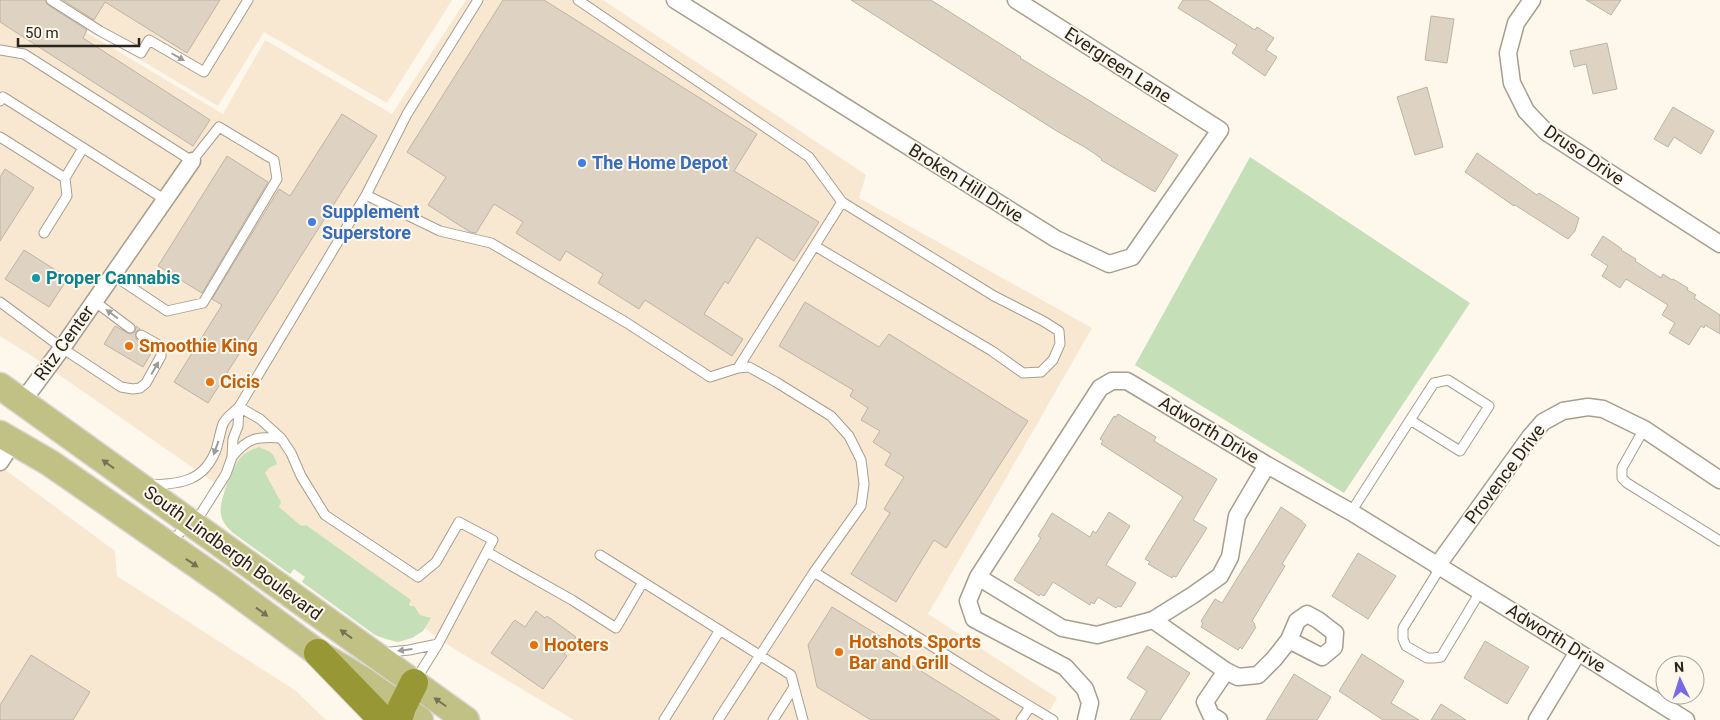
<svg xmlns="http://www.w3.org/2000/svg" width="1720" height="720" font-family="Roboto,sans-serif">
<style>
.built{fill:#f8e8d1}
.green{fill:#c5e0b9}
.building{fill:#ded3c3;stroke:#beb4a4}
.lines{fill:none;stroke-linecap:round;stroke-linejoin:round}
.lane-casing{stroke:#a89e8e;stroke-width:11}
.street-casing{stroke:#a89e8e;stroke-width:19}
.primary-casing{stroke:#d8d7d6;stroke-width:29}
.highway-casing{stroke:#d8d7d6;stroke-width:30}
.lane{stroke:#fff;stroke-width:9}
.street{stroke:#fff;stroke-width:16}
.primary{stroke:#c1c186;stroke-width:26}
.highway{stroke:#989735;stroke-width:28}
.oneway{fill:#9e9c99}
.oneway2{fill:#747252}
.shop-dot{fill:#3f7fe0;stroke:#fdf7ec;stroke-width:2}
.culture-dot{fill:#0f9aa8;stroke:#fdf7ec;stroke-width:2}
.food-dot{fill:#e8710a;stroke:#fdf7ec;stroke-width:2}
.labels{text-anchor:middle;stroke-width:4;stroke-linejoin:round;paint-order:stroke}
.street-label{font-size:18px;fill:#27231d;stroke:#fdf7ec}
.shop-label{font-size:18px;font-weight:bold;fill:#366cbe;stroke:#fdf7ec;text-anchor:start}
.culture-label{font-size:18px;font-weight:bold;fill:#0d838f;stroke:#fdf7ec;text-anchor:start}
.food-label{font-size:18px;font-weight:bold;fill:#c56008;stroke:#fdf7ec;text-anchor:start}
</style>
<rect width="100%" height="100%" fill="#fdf7ec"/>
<!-- built -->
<path class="built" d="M 0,0 L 32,0 L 223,114 L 265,40 L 392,114 L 466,0 L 603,0 L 866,175 L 859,198 L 1092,328 L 928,614 L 1057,698 L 1044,720 L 574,720 L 456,650 L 29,354 L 0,336 Z
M 40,0 L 452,0 L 387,103 L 264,32 L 218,106 Z
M 0,466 L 115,551 L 117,576 L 296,691 L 326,720 L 0,720 Z"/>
<!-- green -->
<path class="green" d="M 1250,157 L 1470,303 L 1344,493 L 1135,365 Z
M 259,447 C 270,452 273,451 277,464 L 269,468 L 265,473 L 281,502 L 279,507 L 300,525 L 304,526 L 306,525 L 411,600 L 409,604 L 410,606 L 414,606 L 420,615 L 431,618 L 423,631 L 412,638 L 398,642 L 386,639 L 375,635 L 302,582 L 305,577 L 294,569 L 290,574 L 233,533 C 228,528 222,522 221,514 C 218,503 234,463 242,456 C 247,452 253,449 259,447 Z"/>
<!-- building -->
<path class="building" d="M 0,0 L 45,0 L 48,5 L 87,30 L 83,38 L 210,120 L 193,146 L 0,22 Z
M 63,0 L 220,0 L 187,53 L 105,2 L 94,20 Z
M 503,0 L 544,0 L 757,134 L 734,171 L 819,222 L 794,261 L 757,237 L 728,284 L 725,281 L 704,314 L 743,339 L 732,356 L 645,300 L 639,309 L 598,283 L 603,274 L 566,251 L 560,261 L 516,233 L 523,222 L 494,204 L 476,233 L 470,232 L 428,205 L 446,177 L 407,152 Z
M 851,0 L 931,0 L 1021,57 L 1020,58 L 1178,155 L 1155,192 L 1101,160 L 1102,159 L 1088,149 L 1055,130 Z
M 1183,0 L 1208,0 L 1255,30 L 1257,27 L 1274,38 L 1266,50 L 1277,57 L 1265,76 L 1232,53 L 1237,45 L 1178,8 Z
M 1586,0 L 1621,0 L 1611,15 Z
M 1431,16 L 1454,19 L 1447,63 L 1425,60 Z
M 1607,43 L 1617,89 L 1593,94 L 1586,64 L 1574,67 L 1570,51 Z
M 1427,87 L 1443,147 L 1415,155 L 1397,97 Z
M 1673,107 L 1714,131 L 1701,154 L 1674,137 L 1668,147 L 1654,139 Z
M 342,114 L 377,136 L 208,403 L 174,382 L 222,305 L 212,299 L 279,189 L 290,196 Z
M 1477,153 L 1537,195 L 1539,193 L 1579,218 L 1575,231 L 1568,239 L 1515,205 L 1514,206 L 1465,172 Z
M 227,156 L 268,182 L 202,293 L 158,266 Z
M 5,169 L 34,188 L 0,241 L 0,177 Z
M 1603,236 L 1622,249 L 1621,250 L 1636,259 L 1635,261 L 1661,278 L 1663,274 L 1672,280 L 1673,279 L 1688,288 L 1687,290 L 1696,295 L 1694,298 L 1720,315 L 1720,334 L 1705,325 L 1704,328 L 1701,326 L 1689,345 L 1669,333 L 1675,323 L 1662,315 L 1668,305 L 1626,279 L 1620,288 L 1602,276 L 1608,266 L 1591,255 Z
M 24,250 L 68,278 L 49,307 L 5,279 Z
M 805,302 L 879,347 L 889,334 L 1028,421 L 946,548 L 934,540 L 896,602 L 851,574 L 890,513 L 884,509 L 904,477 L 885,465 L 891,454 L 873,442 L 880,431 L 861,420 L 868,408 L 850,396 L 853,390 L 779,346 Z
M 115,326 L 130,334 L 135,332 L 136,326 L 140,329 L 135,332 L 136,339 L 153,350 L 143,367 L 104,344 Z
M 1118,414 L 1156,437 L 1154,441 L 1217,479 L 1193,520 L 1207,528 L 1176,577 L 1173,576 L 1172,578 L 1148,564 L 1150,562 L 1145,559 L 1183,497 L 1101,444 L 1103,441 L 1100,439 L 1114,416 L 1116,417 Z
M 1281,507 L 1302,521 L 1302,522 L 1306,525 L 1282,564 L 1285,566 L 1252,621 L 1255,624 L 1254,626 L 1256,627 L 1242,649 L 1240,647 L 1238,650 L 1201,627 L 1203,623 L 1201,621 L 1215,599 L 1222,603 Z
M 1109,512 L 1130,526 L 1106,565 L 1136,583 L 1121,607 L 1118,606 L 1116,608 L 1098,597 L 1094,604 L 1091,602 L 1090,605 L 1053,582 L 1044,596 L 1040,594 L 1039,596 L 1014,580 L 1041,538 L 1038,536 L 1052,513 L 1090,537 L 1093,531 L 1096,533 Z
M 1358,553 L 1396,576 L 1368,619 L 1332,596 Z
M 832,607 L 883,638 L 879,645 L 1000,720 L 871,720 L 817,687 L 808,645 Z
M 536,611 L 545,618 L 547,616 L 576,637 L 564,654 L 567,656 L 543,689 L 491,653 L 513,622 L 515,620 L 525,627 Z
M 1485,641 L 1529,667 L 1507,704 L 1464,678 Z
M 1147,646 L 1190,673 L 1160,720 L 1130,720 L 1147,691 L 1127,678 Z
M 1362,654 L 1404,681 L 1391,703 L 1419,720 L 1383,720 L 1339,691 Z
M 31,655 L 90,692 L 73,720 L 0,720 L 0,705 Z
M 1294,674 L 1331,697 L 1317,720 L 1266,720 Z
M 1441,704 L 1466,720 L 1431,720 Z"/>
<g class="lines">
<defs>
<path id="lane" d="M 51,0 L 100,31 L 141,53 L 149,40 L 204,72 L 248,0
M 578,0 L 809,157 L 842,202
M 0,50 L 24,54 L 192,161 L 219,127 L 274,160 L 277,179 L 203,303 L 167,311 L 113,275
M 0,101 L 3,97 L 164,199
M 0,137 L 65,178 L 83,148
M 366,195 L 407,114 L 478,0
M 44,233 L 67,196 L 65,178
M 94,301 L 130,328
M 0,302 L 62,348 L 121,387 L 133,389 L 140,388 L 146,383 L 161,356 L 161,350 L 157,344 L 141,335
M 738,368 L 842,202 L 994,296 L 1043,321 L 1059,331 L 1060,344 L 1053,360 L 1041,372 L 1023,373 L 992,351 L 815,246
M 239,407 L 260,419 L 281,438 L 291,453 L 301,476 L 325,515 L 418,577 L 436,562 L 459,522 L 493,540 L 438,644 L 415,681
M 1644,429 L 1622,468 L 1622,478 L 1627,483 L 1720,541
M 232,457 C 247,438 257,436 281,438
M 151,485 C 181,484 204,481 216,450 C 219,441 220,432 223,424 C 226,417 234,412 239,407 L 366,195 L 440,231 L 491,243 L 627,323 L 710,377 L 738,368 L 749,367 L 776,382 L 831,416 L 849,436 L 861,460 L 864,484 L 861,506 L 814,572 L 718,720
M 1351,512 L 1410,420 L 1460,451 L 1489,406 L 1448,380 L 1434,383 L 1410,420
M 169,543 L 202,512 L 226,474 L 232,457 L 233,439 L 238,426 L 239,407
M 487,552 L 572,600 L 616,628 L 643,582
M 600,555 L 791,675 L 803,720
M 1440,568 L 1403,628 L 1403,639 L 1406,646 L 1427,658 L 1434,658 L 1441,657 L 1480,592
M 814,572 L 983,678 L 1053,720
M 381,653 L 409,650 L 438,644
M 664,720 L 720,630
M 773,720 L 794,687
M 1021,720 L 1030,707"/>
<path id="street" d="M 675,0 L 1056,239 L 1109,264 L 1132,257 L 1220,130 L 1016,0
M 1532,0 L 1516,23 L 1508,53 L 1512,83 L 1526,111 L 1546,132 L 1720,244
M 22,402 L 62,348 L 192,161
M 0,462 L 13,442
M 1437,566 L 1530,437 L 1543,422 L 1563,411 L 1588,407 L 1603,409 L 1644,429 L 1720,480
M 978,577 L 1062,628 L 1097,635 L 1153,620 L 1193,595 L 1220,576 L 1230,557 L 1237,516 L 1267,465
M 1153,620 L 1226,671 L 1238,677 L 1258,675 L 1274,659 L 1289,640 L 1297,621 L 1307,614 L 1318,620 L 1335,633 L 1334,647 L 1322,657 L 1289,640
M 1086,720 L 1090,703 L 1085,689 L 1065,667 L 974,619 L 968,601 L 978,577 L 1100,388 L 1112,381 L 1127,381 L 1267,465 L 1351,512 L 1578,652 L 1686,720
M 1219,720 L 1211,715 L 1205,702 L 1226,671
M 1537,720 L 1578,652"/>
<path id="primary" d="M 0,386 L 466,720
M 0,434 L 50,463 L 223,583 L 318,653 L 363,680 L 420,720"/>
<path id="highway" d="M 318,653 L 383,720
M 398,720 L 402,707 L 414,683"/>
</defs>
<!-- lane casing -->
<use href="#lane" class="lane-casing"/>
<!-- street casing -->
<use href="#street" class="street-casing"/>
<!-- primary casing -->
<use href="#primary" class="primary-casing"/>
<!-- highway casing -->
<use href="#highway" class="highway-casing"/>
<!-- lane -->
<use href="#lane" class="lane"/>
<!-- street -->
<use href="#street" class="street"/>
<!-- primary -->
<use href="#primary" class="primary"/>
<!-- highway -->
<use href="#highway" class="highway"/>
</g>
<!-- one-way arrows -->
<defs><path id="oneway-solid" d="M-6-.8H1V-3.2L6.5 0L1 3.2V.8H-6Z" transform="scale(1.25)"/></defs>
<g class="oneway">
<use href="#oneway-solid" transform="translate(178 57) rotate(30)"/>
<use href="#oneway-solid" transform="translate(112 314) rotate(-143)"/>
<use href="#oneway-solid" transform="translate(155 368) rotate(-60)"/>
<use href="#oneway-solid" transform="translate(216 448) rotate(110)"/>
<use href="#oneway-solid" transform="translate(405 650) rotate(173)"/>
</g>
<g class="oneway2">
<use href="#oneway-solid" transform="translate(108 464) rotate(-144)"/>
<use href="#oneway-solid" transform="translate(192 563) rotate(34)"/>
<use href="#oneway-solid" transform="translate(262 612) rotate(36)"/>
<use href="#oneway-solid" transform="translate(346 634) rotate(-144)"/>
<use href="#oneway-solid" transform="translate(440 702) rotate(-145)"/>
</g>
<!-- markers -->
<g class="shop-dot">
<circle cx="582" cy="163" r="5"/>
<circle cx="312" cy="222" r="5"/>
</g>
<circle class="culture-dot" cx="36" cy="278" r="5"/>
<g class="food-dot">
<circle cx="129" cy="346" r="5"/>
<circle cx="210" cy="382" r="5"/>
<circle cx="534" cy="645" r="5"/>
<circle cx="839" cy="652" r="5"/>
</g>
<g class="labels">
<!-- street labels -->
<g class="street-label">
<text transform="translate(1118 65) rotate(33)" y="6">Evergreen Lane</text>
<text transform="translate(1584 155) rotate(34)" y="6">Druso Drive</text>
<text transform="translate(966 183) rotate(32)" y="6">Broken Hill Drive</text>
<text transform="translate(64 343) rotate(-54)" y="6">Ritz Center</text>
<text transform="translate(1209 430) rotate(31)" y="6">Adworth Drive</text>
<text transform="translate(1505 474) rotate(-53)" y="6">Provence Drive</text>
<text transform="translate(233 553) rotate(36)" y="6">South Lindbergh Boulevard</text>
<text transform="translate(1556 638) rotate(32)" y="6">Adworth Drive</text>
</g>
<!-- shop labels -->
<g class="shop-label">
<text x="592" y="169">The Home Depot</text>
<text x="322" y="218">Supplement<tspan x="322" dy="21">Superstore</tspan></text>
</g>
<!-- culture labels -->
<g class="culture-label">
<text x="46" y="284">Proper Cannabis</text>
</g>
<!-- food labels -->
<g class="food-label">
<text x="139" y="352">Smoothie King</text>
<text x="220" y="388">Cicis</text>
<text x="849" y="648">Hotshots Sports<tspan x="849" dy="21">Bar and Grill</tspan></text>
<text x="544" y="651">Hooters</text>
</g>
</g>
<!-- north arrow -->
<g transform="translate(1680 680) rotate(356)"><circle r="24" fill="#fdf7ec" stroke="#a7a299"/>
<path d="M0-4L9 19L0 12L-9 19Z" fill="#7969e4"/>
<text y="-8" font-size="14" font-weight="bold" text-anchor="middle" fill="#27231d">N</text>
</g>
<!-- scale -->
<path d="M18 38v8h121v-8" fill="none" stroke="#27231d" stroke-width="2.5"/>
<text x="25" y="38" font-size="15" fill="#27231d" stroke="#fdf7ec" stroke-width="4" paint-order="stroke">50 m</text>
</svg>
